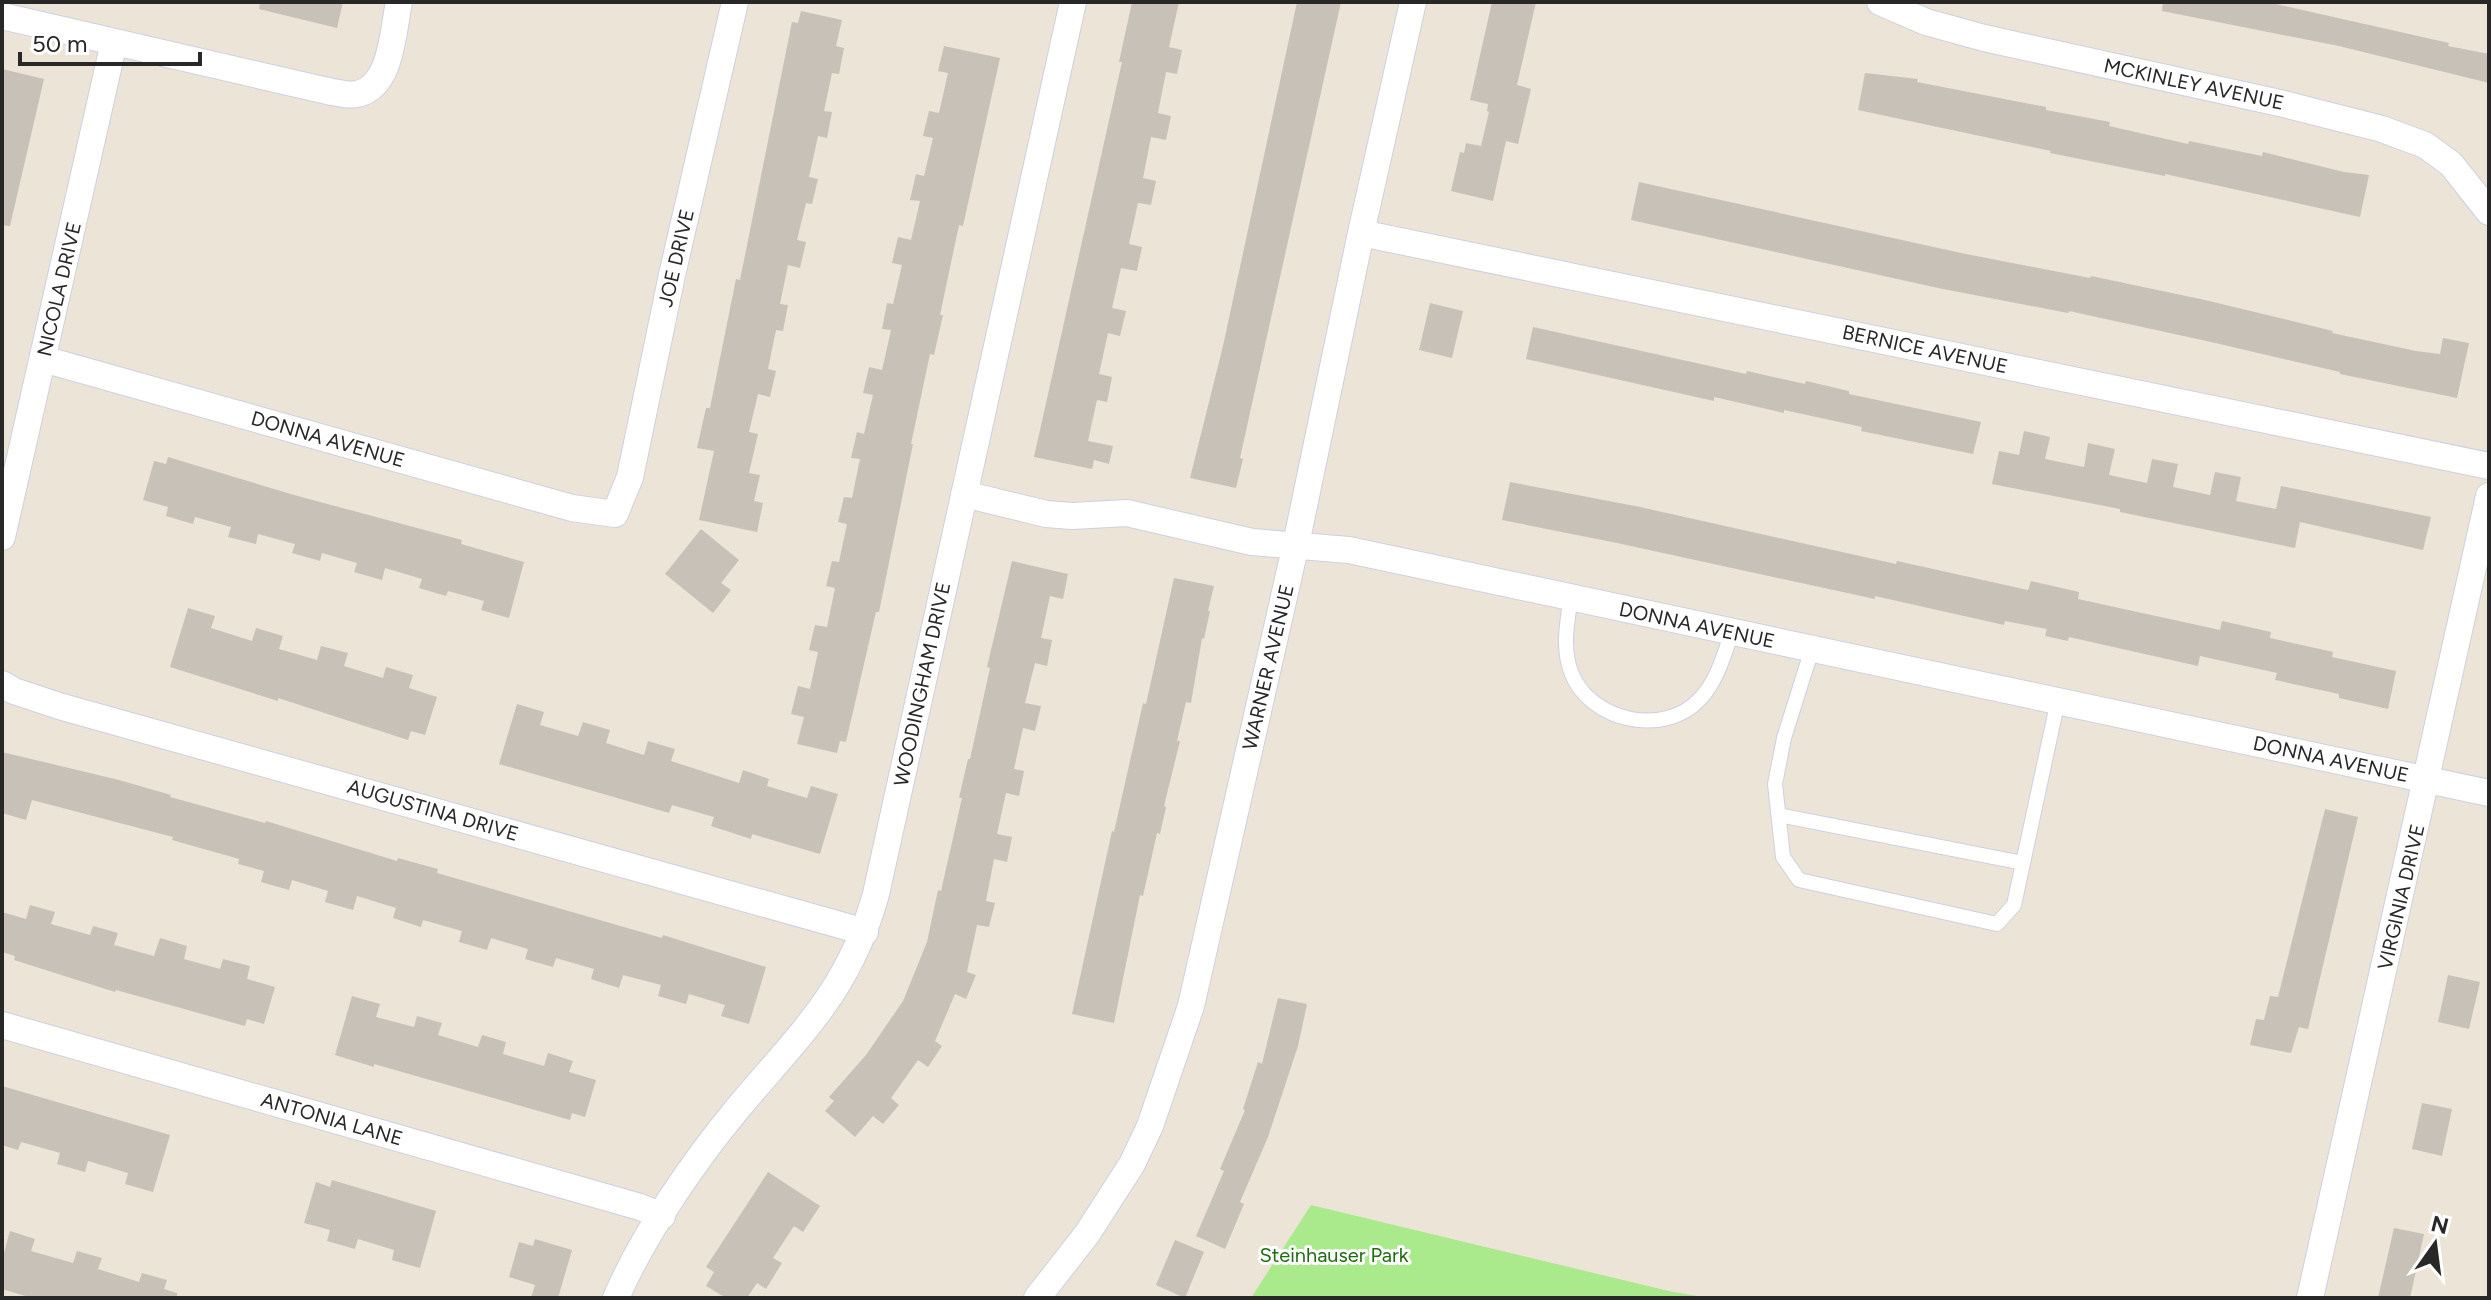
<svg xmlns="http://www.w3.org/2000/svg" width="2491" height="1300" font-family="Figtree,sans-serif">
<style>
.green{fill:#aaea8c}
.building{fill:#c7c1b7}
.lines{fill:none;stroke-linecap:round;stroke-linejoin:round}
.service-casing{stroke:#ccd0e3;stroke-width:16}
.minor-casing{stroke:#ccd0e3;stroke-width:28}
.service{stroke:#fff;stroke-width:14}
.minor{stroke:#fff;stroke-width:26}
.labels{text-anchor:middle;stroke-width:6;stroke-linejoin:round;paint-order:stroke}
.street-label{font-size:20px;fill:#282828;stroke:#fff}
.park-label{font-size:20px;fill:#216b11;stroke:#fff}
</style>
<rect width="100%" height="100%" fill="#ece4d7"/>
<!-- green -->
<path class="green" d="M 1311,1205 L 1673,1292 L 1710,1298 L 1251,1298 Z"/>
<!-- building -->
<path class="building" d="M 260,2 L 343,2 L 337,28 L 259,9 Z
M 1132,2 L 1179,2 L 1169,47 L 1182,50 L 1177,74 L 1166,72 L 1158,113 L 1171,116 L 1166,140 L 1151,137 L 1143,178 L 1156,181 L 1151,205 L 1138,203 L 1129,244 L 1142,247 L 1137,271 L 1121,268 L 1112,308 L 1126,311 L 1120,336 L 1108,333 L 1099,374 L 1112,377 L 1107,402 L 1097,400 L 1088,441 L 1113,446 L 1109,464 L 1094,460 L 1092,469 L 1034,457 L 1122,62 L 1119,62 Z
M 1297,2 L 1341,2 L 1240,458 L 1243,459 L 1236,488 L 1190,478 L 1223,346 Z
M 1492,2 L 1536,2 L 1517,85 L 1531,89 L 1518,144 L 1506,141 L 1493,201 L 1451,191 L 1460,152 L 1464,153 L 1466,143 L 1481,146 L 1489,112 L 1487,111 L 1488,104 L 1470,100 Z
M 2163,2 L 2267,2 L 2449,43 L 2448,46 L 2489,54 L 2489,83 L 2339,46 L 2162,11 Z
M 801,11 L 842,20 L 836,46 L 844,48 L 839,74 L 832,73 L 824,111 L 832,112 L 827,138 L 818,136 L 809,177 L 818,179 L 812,204 L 806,203 L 797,240 L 806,242 L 800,268 L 788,265 L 780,304 L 788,305 L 783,331 L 776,330 L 768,369 L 776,371 L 770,397 L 758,394 L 749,432 L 758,434 L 749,473 L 760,475 L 754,501 L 763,503 L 757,532 L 699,520 L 714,451 L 697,448 L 706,408 L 710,408 L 736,279 L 740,280 L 792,22 L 798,23 Z
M 944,46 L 1000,58 L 963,226 L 959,225 L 940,315 L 943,315 L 934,355 L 930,354 L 911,444 L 913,444 L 879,612 L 876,612 L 846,742 L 840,741 L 837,753 L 797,744 L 804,717 L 791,714 L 798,686 L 810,689 L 818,652 L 809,650 L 815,625 L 827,627 L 835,588 L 826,586 L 832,561 L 839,562 L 847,524 L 838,522 L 844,497 L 852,498 L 860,459 L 851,458 L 857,432 L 864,434 L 873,395 L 863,393 L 869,367 L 882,370 L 891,330 L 882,329 L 887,303 L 893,304 L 902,265 L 892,263 L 898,237 L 911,240 L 920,201 L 910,200 L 916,174 L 924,176 L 933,138 L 923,136 L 929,111 L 939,113 L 948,73 L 938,71 Z
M 2,69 L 44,79 L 10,226 L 2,225 Z
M 1865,73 L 1918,79 L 1917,82 L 2046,107 L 2046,110 L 2110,122 L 2109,126 L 2188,144 L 2189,141 L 2262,156 L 2263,152 L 2344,172 L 2369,175 L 2360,217 L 2165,174 L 2165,176 L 2050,153 L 2051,151 L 1858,110 Z
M 1639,182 L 1961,253 L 2090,278 L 2091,276 L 2205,300 L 2333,331 L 2332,333 L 2416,351 L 2440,354 L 2443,338 L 2469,343 L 2457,398 L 2340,374 L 2340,372 L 2211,342 L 2069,311 L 2068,313 L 1938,288 L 1631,220 Z
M 1430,303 L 1463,311 L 1452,358 L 1419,350 Z
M 1533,327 L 1746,374 L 1747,371 L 1805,384 L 1806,381 L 1849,391 L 1849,394 L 1981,422 L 1973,454 L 1861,431 L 1862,427 L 1784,410 L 1784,413 L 1714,397 L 1714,401 L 1526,359 Z
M 2024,431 L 2050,437 L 2045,459 L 2084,467 L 2088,443 L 2115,449 L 2109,475 L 2147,483 L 2152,459 L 2178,464 L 2173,487 L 2210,495 L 2215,472 L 2241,477 L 2236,501 L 2276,509 L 2281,486 L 2431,517 L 2423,550 L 2300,522 L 2295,548 L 2120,512 L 2120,509 L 1992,484 L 1999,451 L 2019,455 Z
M 168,457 L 294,495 L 462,540 L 461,544 L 524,562 L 509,618 L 481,610 L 484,601 L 448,591 L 446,596 L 419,588 L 422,579 L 385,568 L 382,580 L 354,572 L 357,563 L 322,553 L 320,561 L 292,553 L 295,544 L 258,534 L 256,544 L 228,537 L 231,527 L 195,517 L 193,524 L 166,516 L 168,507 L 143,500 L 154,461 L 166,464 Z
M 1510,482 L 1640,507 L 1896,564 L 1897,561 L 2028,590 L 2031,581 L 2079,592 L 2078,599 L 2220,630 L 2222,621 L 2271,632 L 2270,638 L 2333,652 L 2332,657 L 2396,671 L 2388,709 L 2339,698 L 2339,694 L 2275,680 L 2277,673 L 2200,656 L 2198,666 L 2069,637 L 2068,641 L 2045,636 L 2047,629 L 2005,621 L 2004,625 L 1875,596 L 1875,599 L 1617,543 L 1502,520 Z
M 701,529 L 739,560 L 721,583 L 731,590 L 713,613 L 665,574 Z
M 1012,561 L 1068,574 L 1063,599 L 1050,596 L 1041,638 L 1052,640 L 1047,666 L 1035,663 L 1025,703 L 1041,706 L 1035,731 L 1023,728 L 1014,769 L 1024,771 L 1019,796 L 1006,793 L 997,834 L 1012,837 L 1007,862 L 994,859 L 986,901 L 995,903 L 989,927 L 977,925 L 967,972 L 976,975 L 966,999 L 955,994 L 935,1041 L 942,1046 L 928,1067 L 918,1060 L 891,1098 L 899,1105 L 883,1124 L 873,1116 L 855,1137 L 825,1111 L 834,1101 L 829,1097 L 866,1055 L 903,1001 L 927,942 L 938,890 L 941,891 L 962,798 L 959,798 L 968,759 L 970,759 L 990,668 L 987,667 Z
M 1174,578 L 1214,586 L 1208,611 L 1210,611 L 1204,639 L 1202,638 L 1191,703 L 1186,702 L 1177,741 L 1180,741 L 1164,806 L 1166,807 L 1160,834 L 1157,833 L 1143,896 L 1140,895 L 1114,1023 L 1072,1014 L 1112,831 L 1114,832 L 1143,703 L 1146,704 Z
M 188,608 L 215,616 L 211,628 L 252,641 L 256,628 L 283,636 L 279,649 L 317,660 L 321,646 L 348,653 L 344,666 L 383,678 L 386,667 L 413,675 L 409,688 L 437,697 L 425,735 L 411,731 L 408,740 L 278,698 L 278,701 L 170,667 Z
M 517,704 L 544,712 L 540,725 L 578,736 L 583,722 L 610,730 L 606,743 L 644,755 L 648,741 L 675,749 L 671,761 L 739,783 L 743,770 L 769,779 L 767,786 L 807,798 L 811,786 L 838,794 L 820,854 L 752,834 L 751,839 L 711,826 L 714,817 L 672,805 L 669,813 L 499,764 Z
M 2,752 L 119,780 L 171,795 L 170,797 L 265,823 L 266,821 L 397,861 L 398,858 L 438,869 L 437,873 L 662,938 L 663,935 L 766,967 L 749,1024 L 721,1016 L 725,1005 L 689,994 L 686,1004 L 658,996 L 661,985 L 623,975 L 619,988 L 591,979 L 594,969 L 556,958 L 553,967 L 525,959 L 528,949 L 491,938 L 487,950 L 459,942 L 462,931 L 423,920 L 421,927 L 393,918 L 396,908 L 357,896 L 353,910 L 325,902 L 328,891 L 292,880 L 289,890 L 261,882 L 264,871 L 238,864 L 239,859 L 172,840 L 173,837 L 32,800 L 26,820 L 2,813 Z
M 2325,809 L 2358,817 L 2308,1029 L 2299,1027 L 2291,1053 L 2250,1045 L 2256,1019 L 2264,1020 L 2270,996 L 2278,997 Z
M 30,905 L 55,912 L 51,924 L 90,935 L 93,926 L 118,933 L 114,945 L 154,956 L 160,938 L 187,946 L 184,959 L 220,969 L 223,959 L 250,966 L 247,979 L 275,987 L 264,1024 L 247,1019 L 245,1026 L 116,990 L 115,992 L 14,960 L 15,956 L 2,952 L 2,912 L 26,919 Z
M 2448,975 L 2480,982 L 2469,1029 L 2438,1022 Z
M 352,996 L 380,1004 L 376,1017 L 414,1027 L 417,1016 L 442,1023 L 438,1035 L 478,1047 L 482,1035 L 506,1042 L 503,1054 L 544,1066 L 548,1053 L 573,1061 L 569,1072 L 596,1080 L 585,1117 L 572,1113 L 570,1120 L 374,1064 L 374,1067 L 335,1055 Z
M 1278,998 L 1307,1004 L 1298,1046 L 1268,1137 L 1240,1202 L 1244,1204 L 1225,1249 L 1196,1236 L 1224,1171 L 1220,1169 L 1245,1110 L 1243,1109 L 1258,1062 L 1262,1064 Z
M 2,1086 L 170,1135 L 153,1192 L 125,1184 L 128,1173 L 88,1161 L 85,1172 L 57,1164 L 60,1153 L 21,1142 L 18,1150 L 2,1145 Z
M 2422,1103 L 2452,1109 L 2442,1156 L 2412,1149 Z
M 768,1172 L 820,1206 L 803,1232 L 794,1226 L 773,1258 L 782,1263 L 766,1289 L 757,1283 L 747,1298 L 726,1298 L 706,1286 L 714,1272 L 706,1267 Z
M 332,1180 L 436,1211 L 420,1268 L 392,1260 L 394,1250 L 358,1239 L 355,1249 L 327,1241 L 330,1230 L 304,1223 L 316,1182 L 330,1187 Z
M 2394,1228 L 2424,1234 L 2410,1298 L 2378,1298 Z
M 10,1231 L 35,1239 L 31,1251 L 73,1263 L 77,1251 L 102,1258 L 98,1269 L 139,1282 L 142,1273 L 167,1280 L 164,1289 L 177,1293 L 177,1298 L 32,1298 L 2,1289 L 2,1260 Z
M 535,1239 L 572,1250 L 558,1298 L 531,1298 L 535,1285 L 509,1277 L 519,1242 L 533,1246 Z
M 1175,1240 L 1204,1252 L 1185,1298 L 1156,1285 Z"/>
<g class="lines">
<defs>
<path id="service" d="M 1571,598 C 1567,622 1562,648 1571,672 C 1589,721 1664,738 1700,699 C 1717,681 1724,655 1732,632
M 1812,649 L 1784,738 L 1775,784 L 1783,857 L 1799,880 L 1997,924 L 2014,905 L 2058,700
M 1779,815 L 2023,863"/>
<path id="minor" d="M 1880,2 L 1926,22 L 1984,38 L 2284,104 L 2382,129 L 2425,145 L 2451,164 L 2489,212
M 2,16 L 332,92 C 340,93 349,96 357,94 C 392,87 393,30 399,2
M 1361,233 L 2489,466
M 43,359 L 572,508 L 615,514 L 630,477 L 672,275 L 735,2
M 964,494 L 1046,514 L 1072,516 L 1127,513 L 1252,542 L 1349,550 L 2489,793
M 2,537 L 114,42
M 2,684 L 14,691 L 59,706 L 865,932
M 2,1025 L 640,1207 L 662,1216
M 616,1298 C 643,1235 694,1161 738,1108 C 800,1034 849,991 876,894 L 1073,2
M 1037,1298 L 1087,1234 L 1132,1164 L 1150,1126 L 1191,1006 L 1296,544 L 1361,233 L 1413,2
M 2310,1298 L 2489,496"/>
</defs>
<!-- service casing -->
<use href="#service" class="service-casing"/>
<!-- minor casing -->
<use href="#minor" class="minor-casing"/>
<!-- service -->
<use href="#service" class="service"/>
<!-- minor -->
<use href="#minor" class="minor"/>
</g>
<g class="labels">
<!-- street labels -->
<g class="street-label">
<text transform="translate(2194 84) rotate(12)" y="7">MCKINLEY AVENUE</text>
<text transform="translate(676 258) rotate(-77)" y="7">JOE DRIVE</text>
<text transform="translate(59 289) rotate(-77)" y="7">NICOLA DRIVE</text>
<text transform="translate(1925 349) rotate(12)" y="7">BERNICE AVENUE</text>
<text transform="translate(328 439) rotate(16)" y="7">DONNA AVENUE</text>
<text transform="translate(1697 625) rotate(12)" y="7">DONNA AVENUE</text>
<text transform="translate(1268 667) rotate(-77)" y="7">WARNER AVENUE</text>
<text transform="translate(922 684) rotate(-78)" y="7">WOODINGHAM DRIVE</text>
<text transform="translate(2331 759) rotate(12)" y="7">DONNA AVENUE</text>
<text transform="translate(433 810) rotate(16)" y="7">AUGUSTINA DRIVE</text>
<text transform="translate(2401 897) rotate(-77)" y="7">VIRGINIA DRIVE</text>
<text transform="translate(332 1119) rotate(16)" y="7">ANTONIA LANE</text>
</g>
<!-- park labels -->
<g class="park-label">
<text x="1334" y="1262">Steinhauser Park</text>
</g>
</g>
<!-- border -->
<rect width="2491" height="1300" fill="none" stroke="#282828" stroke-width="8"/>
<!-- north arrow -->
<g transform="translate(2435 1244) rotate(14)" stroke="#ffffff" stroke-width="6" paint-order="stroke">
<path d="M0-6L14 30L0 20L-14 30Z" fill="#282828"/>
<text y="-12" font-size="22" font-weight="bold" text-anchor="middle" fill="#282828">N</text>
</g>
<!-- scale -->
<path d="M20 52v12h180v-12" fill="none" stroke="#282828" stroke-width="4"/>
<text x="32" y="52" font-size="24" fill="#282828" stroke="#ffffff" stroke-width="6" paint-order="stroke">50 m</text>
</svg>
